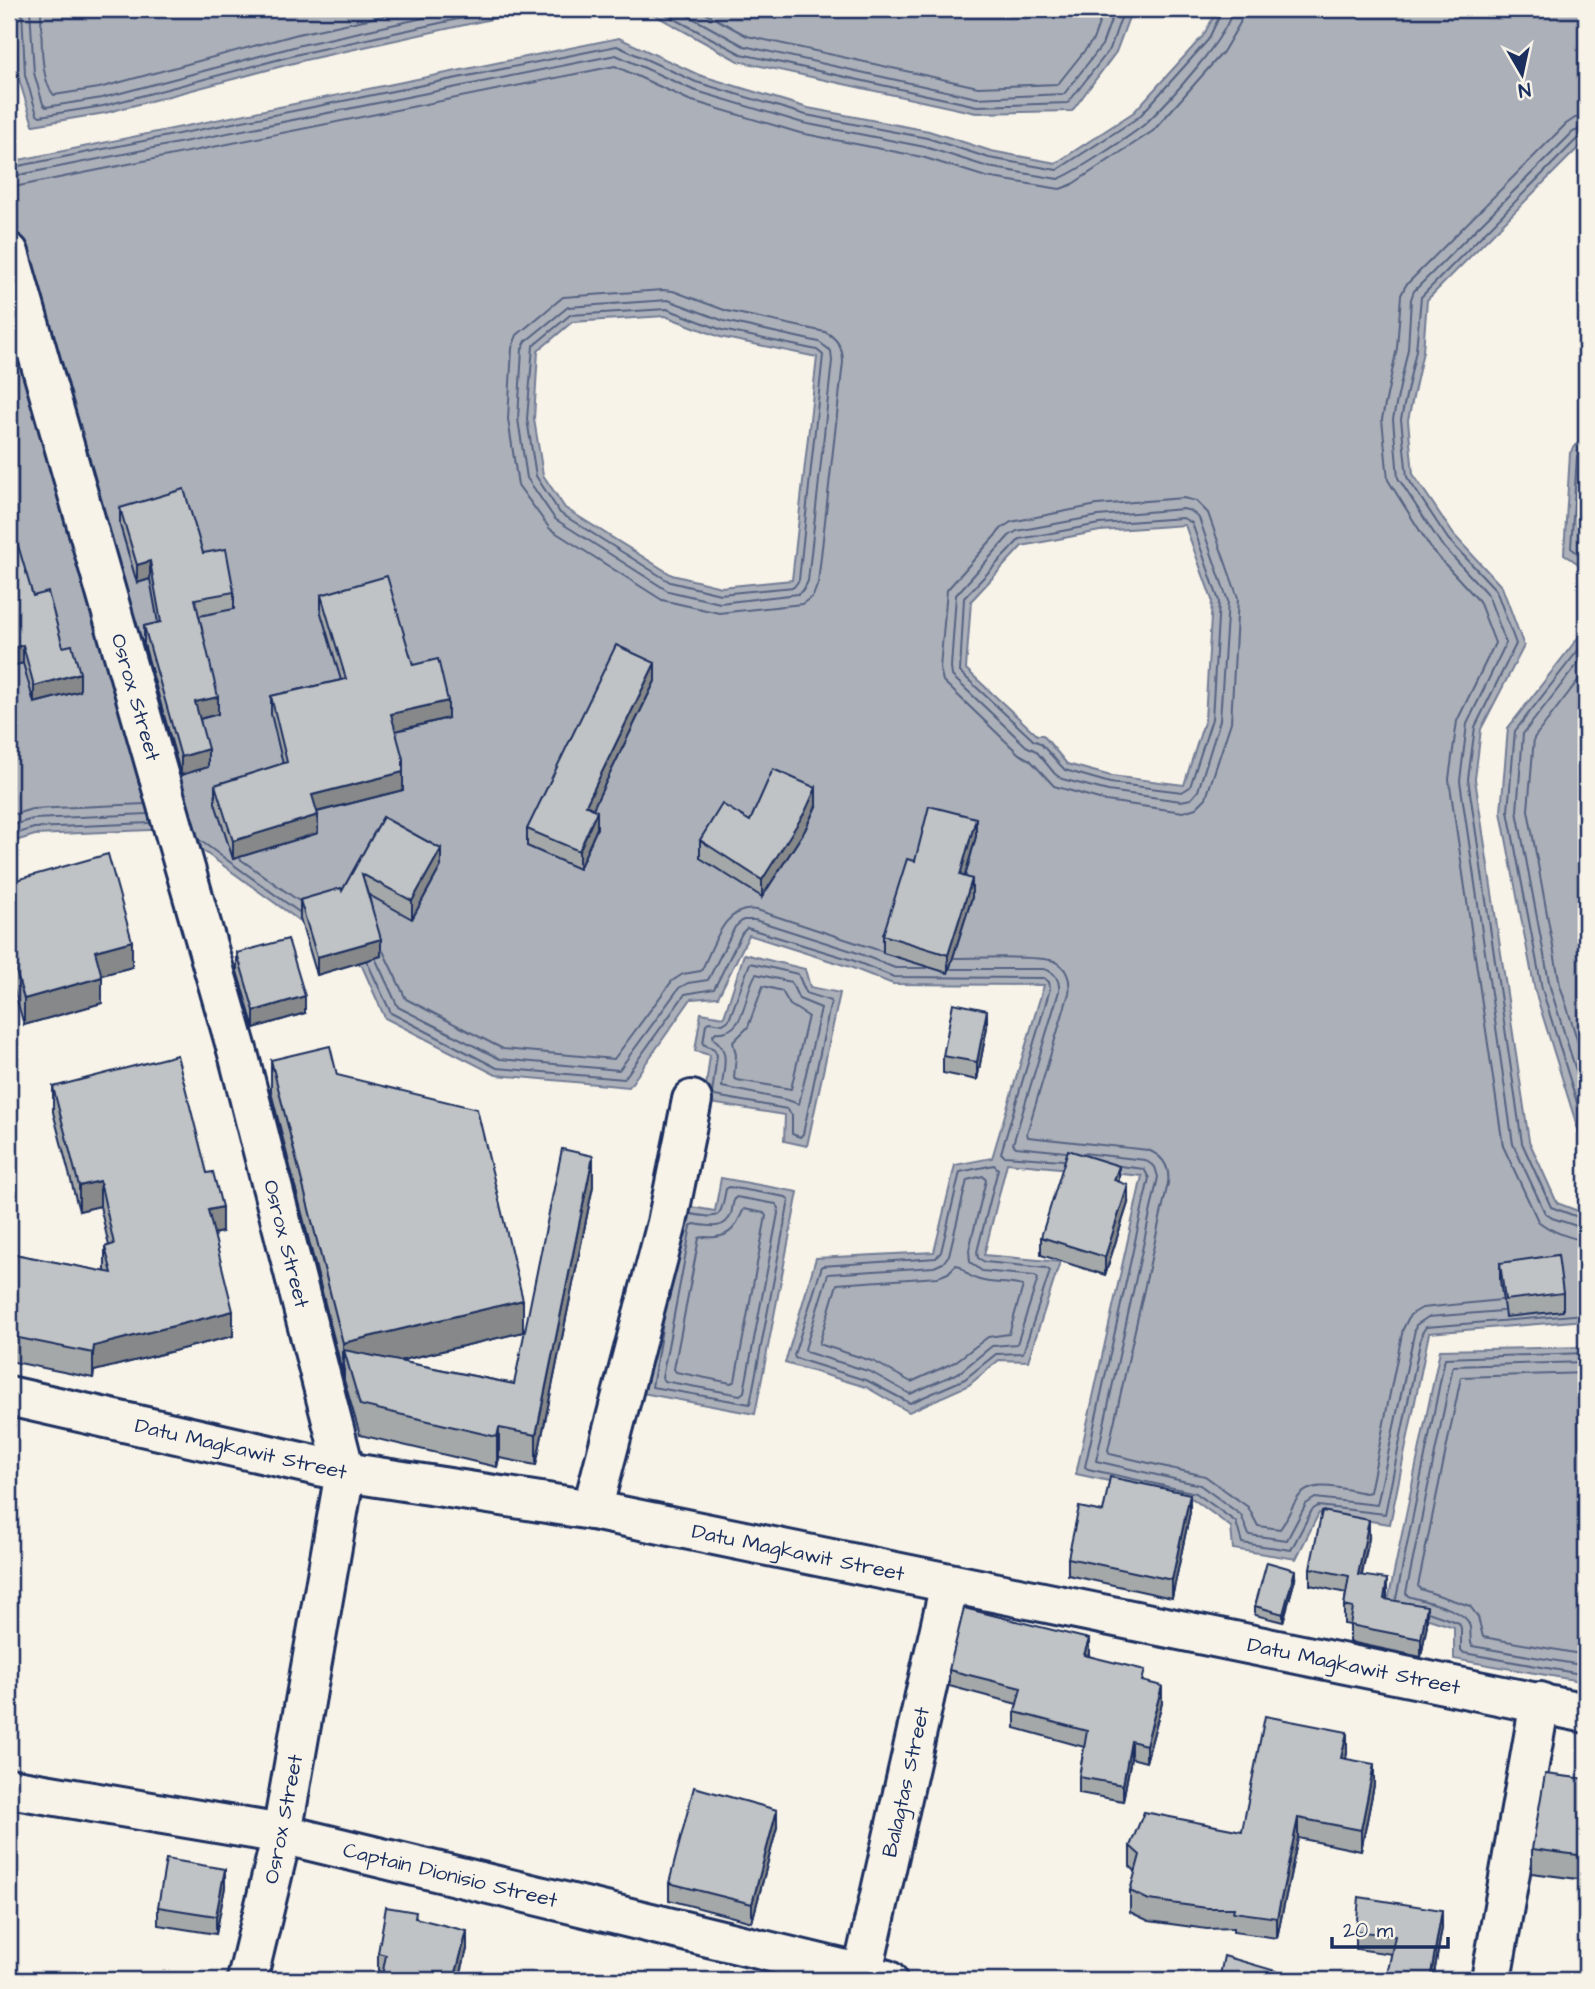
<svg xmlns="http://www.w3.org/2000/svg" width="1595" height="1989" font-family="'Architects Daughter',sans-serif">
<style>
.water{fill:#acb0b9;stroke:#727c95;stroke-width:2;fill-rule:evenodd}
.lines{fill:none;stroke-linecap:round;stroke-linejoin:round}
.shore{stroke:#556382;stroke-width:2}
.minor-casing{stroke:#1b2f5e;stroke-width:44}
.minor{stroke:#f7f3e8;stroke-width:38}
.wall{fill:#a5a8a9;stroke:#1b2f5e;stroke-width:2}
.shaded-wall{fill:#86888a;stroke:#1b2f5e;stroke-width:2}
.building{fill:#c0c3c5;stroke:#1b2f5e;stroke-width:2}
.labels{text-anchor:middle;stroke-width:5;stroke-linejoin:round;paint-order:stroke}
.street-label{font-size:21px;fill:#1b2f5e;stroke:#f7f3e8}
</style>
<rect width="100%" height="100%" fill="#f7f3e8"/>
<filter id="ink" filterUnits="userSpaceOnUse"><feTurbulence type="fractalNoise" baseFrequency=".0143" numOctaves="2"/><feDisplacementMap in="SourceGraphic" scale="14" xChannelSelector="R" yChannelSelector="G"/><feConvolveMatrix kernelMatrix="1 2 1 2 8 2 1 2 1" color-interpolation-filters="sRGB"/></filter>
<g filter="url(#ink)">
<!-- water -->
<path class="water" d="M 15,9 L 537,9 L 305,60 L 105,113 L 33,125 L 18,76 Z
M 644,9 L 1132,9 L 1116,52 L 1072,111 L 976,113 L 738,61 Z
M 1218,9 L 1586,9 L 1586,140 L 1427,300 L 1423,351 L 1408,420 L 1413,474 L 1454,535 L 1502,587 L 1524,646 L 1481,729 L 1475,779 L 1529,1141 L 1557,1203 L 1586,1214 L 1586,1320 L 1429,1333 L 1390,1524 L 1319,1513 L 1296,1559 L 1233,1549 L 1231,1527 L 1193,1499 L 1076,1474 L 1142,1176 L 1007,1163 L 984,1255 L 1060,1262 L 1028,1361 L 999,1360 L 969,1385 L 909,1412 L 866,1387 L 785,1363 L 816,1258 L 934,1252 L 955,1165 L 992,1158 L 1044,985 L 893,984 L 850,967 L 749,935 L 718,997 L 691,999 L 629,1087 L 496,1075 L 385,1018 L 362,966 L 173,829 L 35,835 L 9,843 L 9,162 L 619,38 L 699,75 L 808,108 L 929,131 L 991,151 L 1056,163 L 1134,112 L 1203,36 ZM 665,316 L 720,337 L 817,357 L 792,580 L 721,587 L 672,575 L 565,508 L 543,475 L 534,419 L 538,351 L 572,322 ZM 1185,525 L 1212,600 L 1205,719 L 1184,785 L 1111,776 L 1067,764 L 1043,735 L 1037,735 L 966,669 L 971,601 L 1022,546 L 1100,531 Z
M 1586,433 L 1586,569 L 1564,554 L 1570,453 Z
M 1581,634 L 1586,637 L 1586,1155 L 1535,991 L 1501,812 L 1508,728 Z
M 744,954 L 805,969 L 810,987 L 840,993 L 807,1146 L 784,1141 L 785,1115 L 704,1102 L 710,1055 L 695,1051 L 701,1013 L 724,1017 Z
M 721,1178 L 798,1192 L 755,1414 L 642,1393 L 679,1205 L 715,1211 Z
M 1586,1347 L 1586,1682 L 1454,1659 L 1454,1627 L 1387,1606 L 1440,1350 Z"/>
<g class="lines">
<!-- shore -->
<path class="shore" d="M 22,9 L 25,75 L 37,114 L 40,116 L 103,106 L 303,53 L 504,9
M 30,9 L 34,73 L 43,104 L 46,107 L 102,98 L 301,45 L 464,9
M 41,9 C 42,31 39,79 54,95 L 99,88 L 298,34 L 415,9
M 656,9 L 741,54 L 977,106 L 1068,103 L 1110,49 L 1124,9
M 676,9 L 744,46 L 977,98 L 1064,94 L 1102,45 L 1115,9
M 698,9 L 747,36 L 978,87 L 1058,84 L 1093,40 L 1104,9
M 1586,117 L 1575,118 L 1566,124 L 1406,285 L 1401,295 L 1397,348 L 1382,419 L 1388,480 L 1432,550 L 1479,601 L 1495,643 L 1457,721 L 1449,779 L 1503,1146 L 1538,1221 C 1550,1231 1571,1239 1586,1240
M 1586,127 L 1573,132 L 1414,291 L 1411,299 L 1408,349 L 1393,419 L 1398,478 L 1441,544 L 1488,595 L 1506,643 L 1467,724 L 1460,781 L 1513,1144 L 1545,1213 L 1552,1218 L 1586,1229
M 1586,136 L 1578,138 L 1421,297 L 1416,350 L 1401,419 L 1407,477 L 1448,539 L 1496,590 L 1516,644 L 1475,727 L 1468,779 L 1522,1143 L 1551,1207 L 1586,1220
M 9,168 L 617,46 L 696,82 L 806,115 L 927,138 L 989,158 L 1057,170 L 1139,117 L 1208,40 L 1223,9
M 9,177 L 616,55 L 693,90 L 803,123 L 925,147 L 988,167 L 1058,179 C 1073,174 1132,135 1145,124 C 1165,105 1231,34 1232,9
M 9,188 L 615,66 L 689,100 L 800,133 L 922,157 L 986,177 L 1060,189 L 1071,185 L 1153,131 L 1223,52 L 1240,23 L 1243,9
M 663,290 L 673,291 L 727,311 L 825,332 C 837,338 843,348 843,362 L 818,583 L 813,596 L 802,604 L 719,613 L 662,600 L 550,529 L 518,485 L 508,419 L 512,348 L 517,335 L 563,297 Z
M 668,300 L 724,321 L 819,342 L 831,351 L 832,361 L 808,581 L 804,589 L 798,594 L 720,603 L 668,591 L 555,519 L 527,478 L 518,419 L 522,349 L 526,341 L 568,307 Z
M 667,309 L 722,330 L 817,350 L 823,355 L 799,580 L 794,587 L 720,594 L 670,582 L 560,513 L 536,476 L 527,419 L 533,346 L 570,315 Z
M 1586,444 L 1577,456 L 1571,548 L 1586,560
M 1586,457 L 1580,544 L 1586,550
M 1183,498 L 1196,501 L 1208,513 L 1238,598 L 1231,722 L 1206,798 L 1196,808 L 1183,812 L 1106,801 L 1054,786 L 1030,760 L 1019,754 L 943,681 L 940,668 L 947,590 L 1002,528 L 1011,522 L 1097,505 Z
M 1183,509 L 1191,511 L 1199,518 L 1228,601 L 1220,720 L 1198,791 L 1191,799 L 1181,801 L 1108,791 L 1062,779 L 1055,774 L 1036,751 L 1026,746 L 952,676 L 951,667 L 956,595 L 1009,536 L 1017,531 L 1098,516 Z
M 1183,518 L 1192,523 L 1219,601 L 1212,719 L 1190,787 L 1182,792 L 1110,783 L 1065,770 L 1040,743 L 1033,740 L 960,672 L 964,598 L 1020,539 L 1099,524 Z
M 1586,642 L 1583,644 L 1515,731 L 1508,811 L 1542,989 L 1586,1132
M 1586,653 L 1523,734 L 1517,811 L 1550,987 L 1586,1103
M 1586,670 L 1534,738 L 1528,810 L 1560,985 L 1586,1068
M 9,816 L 32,809 L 145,804
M 9,826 L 33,819 L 148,814
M 9,836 L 34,828 L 150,823
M 198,839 L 299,912
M 240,859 L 299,901
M 383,951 L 406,999 L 503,1049 L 614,1059 L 672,981 L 683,974 L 701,971 C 714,947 723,904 757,910 L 881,951
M 955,958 C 975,958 1039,955 1054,961 C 1067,967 1071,980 1069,993 L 1027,1133 L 1028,1137 L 1148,1150 C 1163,1156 1170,1167 1168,1183 L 1108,1450 L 1110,1454 L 1205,1476 L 1248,1507 L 1258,1526 L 1280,1529 C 1287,1520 1290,1509 1297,1499 C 1311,1477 1345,1490 1366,1493 L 1370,1492 L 1403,1329 L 1410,1315 L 1422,1308 L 1501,1300
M 376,960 L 398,1007 L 500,1059 L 619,1070 L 679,988 L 688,983 L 708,980 L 735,927 L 743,920 L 755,920 L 855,952 L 895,968 L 927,968
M 367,962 L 391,1013 L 497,1068 L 624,1079 L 685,994 L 714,989 L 742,933 L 747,928 L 852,960 L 894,977 L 1044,978 L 1049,982 L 1050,989 L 1001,1153 L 1004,1156 L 1063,1160
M 750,963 L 798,974 L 806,993 L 831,1001 L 803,1134 L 800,1137 L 792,1134 L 792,1115 L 787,1109 L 715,1096 L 712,1094 L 717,1055 L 714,1049 L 703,1044 L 706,1024 L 709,1022 L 723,1024 L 729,1020 Z
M 952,969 L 1043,969 C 1054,971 1060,979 1059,991 L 1013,1144 L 1016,1147 L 1066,1152
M 756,974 L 791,982 L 799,999 L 821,1008 L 799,1104 L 787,1100 L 722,1087 C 723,1069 731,1051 714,1039 L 713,1035 L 716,1032 C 748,1035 743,992 756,974 Z
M 763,986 L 782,991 L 790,1005 L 808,1016 L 791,1089 L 737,1080 L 734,1078 L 736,1055 L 733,1042 L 748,1027 Z
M 1083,1153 L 1145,1160 L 1155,1167 L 1158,1177 L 1096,1461 L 1200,1485 L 1241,1515 L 1249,1535 L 1287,1540 L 1306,1504 L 1315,1498 L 1377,1505 L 1416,1325 L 1428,1317 L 1502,1311
M 994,1165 L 998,1169 L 977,1252 L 978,1258 L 985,1262 L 1046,1268 L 1050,1271 L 1023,1353 L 996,1354 L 965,1379 L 910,1403 L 868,1381 L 795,1358 L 794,1355 L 822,1266 L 936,1258 L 941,1252 L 960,1172 Z
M 1120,1166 L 1144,1169 L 1149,1178 L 1085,1467 L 1088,1469 L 1196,1493 L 1236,1522 L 1242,1543 L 1291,1550 L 1312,1510 L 1318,1506 L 1385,1514 L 1422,1333 L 1426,1327 L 1586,1314
M 983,1176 L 986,1180 L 969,1250 L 970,1262 L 982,1271 L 1035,1276 L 1038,1278 L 1017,1344 L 992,1346 L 960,1372 L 910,1394 L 871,1372 L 806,1352 L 805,1349 L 828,1274 L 934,1267 L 943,1263 L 949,1255 L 967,1180 Z
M 736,1197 L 776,1204 L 779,1208 L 744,1392 L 740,1395 L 664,1381 L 662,1378 L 691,1226 L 694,1224 C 708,1226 725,1231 731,1214 C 733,1207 732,1202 736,1197 Z
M 744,1209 L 764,1213 L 766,1216 L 735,1381 L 731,1383 L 676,1372 L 674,1369 L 699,1238 C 705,1236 709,1238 716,1237 C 734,1235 737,1222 744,1209 Z
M 956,1265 L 960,1266 C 975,1288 1000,1280 1023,1286 L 1009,1334 L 988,1337 L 955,1362 L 911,1382 L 875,1362 L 819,1344 L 837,1284 L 938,1277 L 948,1273 Z
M 664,1317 L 652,1387 L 750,1404 L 789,1200 L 786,1197 L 729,1187 L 726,1189 C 720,1219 721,1219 690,1214
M 1586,1362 L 1453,1366 L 1406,1593 L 1408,1596 C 1422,1601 1465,1609 1469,1624 C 1472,1631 1469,1639 1472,1646 L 1586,1666
M 1586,1373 L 1461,1377 L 1418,1586 L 1420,1589 L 1470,1606 L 1478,1617 L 1483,1637 L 1586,1655
M 1396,1599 L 1445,1358 L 1586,1353
M 1428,1612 L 1459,1623 L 1461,1628 L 1461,1650 L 1464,1653 L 1586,1675"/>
<defs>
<g id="minor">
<path id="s1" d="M 9,253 L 239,1057 L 345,1472 L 282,1834 L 247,1980"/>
<path id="s2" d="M 9,1396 L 345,1472 L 592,1510 L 1586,1713"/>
<path d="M 592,1510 L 667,1223 L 692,1100"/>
<path id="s3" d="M 9,1788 L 282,1834 L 887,1980"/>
<path id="s4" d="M 861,1980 L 950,1584"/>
<path d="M 1491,1980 L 1540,1702"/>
</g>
</defs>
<!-- minor casing -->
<use href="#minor" class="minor-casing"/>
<!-- minor -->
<use href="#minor" class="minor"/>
</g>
<!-- wall -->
<path class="wall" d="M 120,508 L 203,553 L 234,592 L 234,609 L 199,616 L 218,714 L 200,719 L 208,767 L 181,775 L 144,644 L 144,626 L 158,623 L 150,579 L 137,583 L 120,525 Z
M 321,595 L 413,665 L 448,718 L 396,731 L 403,790 L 317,812 L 318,833 L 233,859 L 215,803 L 215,785 L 283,764 L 271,714 L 271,696 L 341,680 L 321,613 Z
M 33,596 L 63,647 L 80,691 L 34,703 L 23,663 L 9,667 Z
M 655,681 L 593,808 L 597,828 L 579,869 L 527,846 L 527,829 Z
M 816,806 L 805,830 L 762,897 L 700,858 L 700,840 L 750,821 Z
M 383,817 L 441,866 L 412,919 L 369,895 L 381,956 L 317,975 L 300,918 L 300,900 L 342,891 Z
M 976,836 L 965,877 L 972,897 L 948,973 L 883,953 L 883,935 L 915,861 Z
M 9,882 L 132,967 L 101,975 L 102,1003 L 24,1025 L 9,972 Z
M 237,953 L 305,1013 L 254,1028 L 237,971 Z
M 987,1027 L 977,1080 L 943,1073 L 943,1056 Z
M 271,1060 L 337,1075 L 523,1332 L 399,1361 L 514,1384 L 593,1186 L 536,1465 L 499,1458 L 497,1467 L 360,1435 L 344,1380 L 344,1374 L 343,1374 L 271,1092 Z
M 53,1087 L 222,1232 L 214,1234 L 233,1336 L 94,1371 L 93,1378 L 9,1361 L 9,1253 L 105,1272 L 105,1247 L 109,1246 L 100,1206 L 79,1211 L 53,1112 Z
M 1128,1203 L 1105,1275 L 1041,1255 L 1041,1237 Z
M 1500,1263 L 1563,1293 L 1563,1311 L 1505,1317 L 1500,1280 Z
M 1103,1512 L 1190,1512 L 1172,1598 L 1068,1575 L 1068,1558 Z
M 1369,1538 L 1362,1575 L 1387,1596 L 1386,1600 L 1427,1624 L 1421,1657 L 1350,1642 L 1350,1625 L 1344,1624 L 1344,1606 L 1346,1593 L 1310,1585 L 1310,1568 Z
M 1295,1579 L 1283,1622 L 1255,1615 L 1255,1606 Z
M 1089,1656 L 1145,1682 L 1162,1703 L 1146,1762 L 1131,1758 L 1123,1801 L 1079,1793 L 1079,1777 L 1084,1747 L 1015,1728 L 1015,1712 L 1017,1704 L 949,1686 L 949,1670 Z
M 1347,1753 L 1346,1759 L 1374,1785 L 1361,1851 L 1298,1838 L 1277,1938 L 1233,1932 L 1233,1928 L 1207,1929 L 1149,1921 L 1130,1912 L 1130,1891 L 1136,1872 L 1130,1866 L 1130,1846 L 1242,1831 Z
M 1586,1779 L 1586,1880 L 1532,1873 L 1532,1849 Z
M 777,1827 L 752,1922 L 669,1900 L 669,1883 Z
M 225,1887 L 216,1934 L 158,1925 L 158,1907 Z
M 416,1918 L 467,1949 L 459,1980 L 382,1980 L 382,1972 L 378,1971 L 378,1953 Z
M 1442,1928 L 1433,1980 L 1386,1980 L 1392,1954 L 1356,1949 L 1356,1931 Z"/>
<!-- shaded-wall -->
<path class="shaded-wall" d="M 150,561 L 150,579 L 137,583 L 137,565 Z
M 23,645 L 23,663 L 9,667 L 9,649 Z
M 655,663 L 655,681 L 586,823 L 586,805 Z
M 80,673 L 80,691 L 34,703 L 34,686 Z
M 218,697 L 218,714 L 195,720 L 195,702 Z
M 448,701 L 448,718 L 391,732 L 391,714 Z
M 208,749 L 208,767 L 181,775 L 181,757 Z
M 403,772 L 403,790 L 312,813 L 312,795 Z
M 816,788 L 816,806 L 805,830 L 762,897 L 762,880 Z
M 597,811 L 597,828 L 579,869 L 579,851 Z
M 318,815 L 318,833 L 233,859 L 233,841 Z
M 976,818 L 976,836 L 960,893 L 960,875 Z
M 441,849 L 441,866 L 412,919 L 412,901 Z
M 972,879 L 972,897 L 948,973 L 948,955 Z
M 381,939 L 381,956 L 317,975 L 317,957 Z
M 132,941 L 132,967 L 95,977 L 95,951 Z
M 102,977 L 102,1003 L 24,1025 L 24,999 Z
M 305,996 L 305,1013 L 254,1028 L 254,1011 Z
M 987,1010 L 987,1027 L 977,1080 L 977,1062 Z
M 593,1156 L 593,1186 L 536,1465 L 536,1435 Z
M 1119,1166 L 1119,1183 L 1114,1180 Z
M 100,1181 L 100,1206 L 79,1211 L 79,1186 Z
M 1128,1185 L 1128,1203 L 1105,1275 L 1105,1257 Z
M 222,1207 L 222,1232 L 208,1235 L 208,1210 Z
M 523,1300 L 523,1332 L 351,1372 L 344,1350 L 344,1374 L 343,1374 L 343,1343 Z
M 233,1311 L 233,1336 L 94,1371 L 93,1378 L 93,1353 L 94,1346 Z
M 499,1428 L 499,1458 L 497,1467 L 497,1437 Z
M 1190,1494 L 1190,1512 L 1172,1598 L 1172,1580 Z
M 1369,1520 L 1369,1538 L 1358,1592 L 1358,1575 Z
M 1295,1570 L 1295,1579 L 1283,1622 L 1283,1614 Z
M 1387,1579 L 1387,1596 L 1384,1617 L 1384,1599 Z
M 1427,1606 L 1427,1624 L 1421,1657 L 1421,1639 Z
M 1089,1639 L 1089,1656 L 1084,1655 Z
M 1162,1686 L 1162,1703 L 1146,1762 L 1146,1745 Z
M 1347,1732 L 1347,1753 L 1341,1778 L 1341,1758 Z
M 1131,1741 L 1131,1758 L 1123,1801 L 1123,1785 Z
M 1374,1764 L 1374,1785 L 1361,1851 L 1361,1830 Z
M 777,1810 L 777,1827 L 752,1922 L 752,1904 Z
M 1298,1818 L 1298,1838 L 1277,1938 L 1277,1918 Z
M 225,1869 L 225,1887 L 216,1934 L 216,1916 Z
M 1442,1910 L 1442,1928 L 1433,1980 L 1430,1980 Z
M 467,1931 L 467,1949 L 459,1980 L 454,1980 Z"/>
<!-- building -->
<path class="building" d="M 184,489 L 203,553 L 226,549 L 234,592 L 195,599 L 218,697 L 195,702 L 208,749 L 181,757 L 144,626 L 161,622 L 150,561 L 137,565 L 120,508 Z
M 9,515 L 33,596 L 48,592 L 63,647 L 72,645 L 80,673 L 34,686 L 23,645 L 9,649 Z
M 387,576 L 413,665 L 438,659 L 448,701 L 391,714 L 403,759 L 403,772 L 312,795 L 318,815 L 233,841 L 215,785 L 287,762 L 271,696 L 346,679 L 321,595 Z
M 616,645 L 655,663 L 586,805 L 597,811 L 579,851 L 527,829 Z
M 773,769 L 816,788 L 805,812 L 762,880 L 700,840 L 722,804 L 750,821 Z
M 929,806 L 976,818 L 960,875 L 972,879 L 948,955 L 883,935 L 907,859 L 915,861 Z
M 383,817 L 441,849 L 412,901 L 362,874 L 381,939 L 317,957 L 300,900 L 341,888 L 342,891 Z
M 108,854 L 132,941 L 95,951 L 102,977 L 24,999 L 9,946 L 9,882 Z
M 288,939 L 305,996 L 254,1011 L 237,953 Z
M 953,1003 L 987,1010 L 977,1062 L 943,1056 Z
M 330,1046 L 337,1075 L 477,1109 L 523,1300 L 343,1343 L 271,1060 Z
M 177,1055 L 207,1173 L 213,1172 L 222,1207 L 208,1210 L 233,1311 L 94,1346 L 93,1353 L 9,1336 L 9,1253 L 112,1273 L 105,1247 L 114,1244 L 100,1181 L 79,1186 L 53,1087 Z
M 562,1149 L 593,1156 L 536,1435 L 499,1428 L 497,1437 L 360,1405 L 344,1350 L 514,1384 Z
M 1068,1150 L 1119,1166 L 1114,1180 L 1128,1185 L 1105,1257 L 1041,1237 Z
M 1558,1255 L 1563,1293 L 1505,1300 L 1500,1263 Z
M 1110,1477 L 1190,1494 L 1172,1580 L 1068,1558 L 1079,1507 L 1103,1512 Z
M 1322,1511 L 1369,1520 L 1358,1575 L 1387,1579 L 1384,1599 L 1427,1606 L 1421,1639 L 1350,1625 L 1353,1608 L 1344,1606 L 1349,1576 L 1310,1568 Z
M 1267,1562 L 1295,1570 L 1283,1614 L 1255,1606 Z
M 964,1608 L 1089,1639 L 1084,1655 L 1145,1670 L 1142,1681 L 1162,1686 L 1146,1745 L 1131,1741 L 1123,1785 L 1079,1777 L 1087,1731 L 1015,1712 L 1021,1688 L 949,1670 Z
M 1265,1716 L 1347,1732 L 1341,1758 L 1374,1764 L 1361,1830 L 1298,1818 L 1277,1918 L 1233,1912 L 1234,1908 L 1207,1908 L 1149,1900 L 1130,1891 L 1140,1855 L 1130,1846 L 1144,1812 L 1242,1831 Z
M 1545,1774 L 1586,1779 L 1586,1856 L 1532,1849 Z
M 694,1787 L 777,1810 L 752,1904 L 669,1883 Z
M 166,1859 L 225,1869 L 216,1916 L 158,1907 Z
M 1359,1897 L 1442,1910 L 1430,1980 L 1386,1980 L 1395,1936 L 1356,1931 Z
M 386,1907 L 416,1912 L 415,1918 L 467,1931 L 454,1980 L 403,1980 L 404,1979 L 382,1976 L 386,1955 L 378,1953 Z
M 1224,1956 L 1307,1980 L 1219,1980 Z"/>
</g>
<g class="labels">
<!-- street labels -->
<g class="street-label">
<text dy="7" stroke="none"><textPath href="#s1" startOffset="462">Osrox Street</textPath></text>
<text dy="7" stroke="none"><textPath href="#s1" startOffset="1029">Osrox Street</textPath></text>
<text dy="7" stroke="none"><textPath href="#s2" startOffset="238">Datu Magkawit Street</textPath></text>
<text dy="7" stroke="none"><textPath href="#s2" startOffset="805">Datu Magkawit Street</textPath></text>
<text dy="7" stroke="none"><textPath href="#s2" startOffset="1372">Datu Magkawit Street</textPath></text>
<text dy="7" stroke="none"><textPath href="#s4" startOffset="203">Balagtas Street</textPath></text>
<text transform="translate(283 1819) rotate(-79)" y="7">Osrox Street</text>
<text dy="7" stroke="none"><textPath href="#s3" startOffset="450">Captain Dionisio Street</textPath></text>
</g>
</g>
<!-- margin -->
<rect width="1595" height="1989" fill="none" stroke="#f7f3e8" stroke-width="35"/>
<rect x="18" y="18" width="1560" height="1954" fill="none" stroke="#1b2f5e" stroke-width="2.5" filter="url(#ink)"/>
<!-- north arrow -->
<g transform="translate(1522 74) rotate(171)" stroke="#f7f3e8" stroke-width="5" paint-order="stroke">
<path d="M0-5L12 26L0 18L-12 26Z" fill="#1b2f5e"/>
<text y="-10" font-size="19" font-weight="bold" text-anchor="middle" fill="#1b2f5e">N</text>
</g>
<!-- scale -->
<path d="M1332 1937v10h116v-10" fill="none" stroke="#1b2f5e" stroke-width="3.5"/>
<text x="1343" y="1937" font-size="21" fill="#1b2f5e" stroke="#f7f3e8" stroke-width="5" paint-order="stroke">20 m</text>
</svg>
